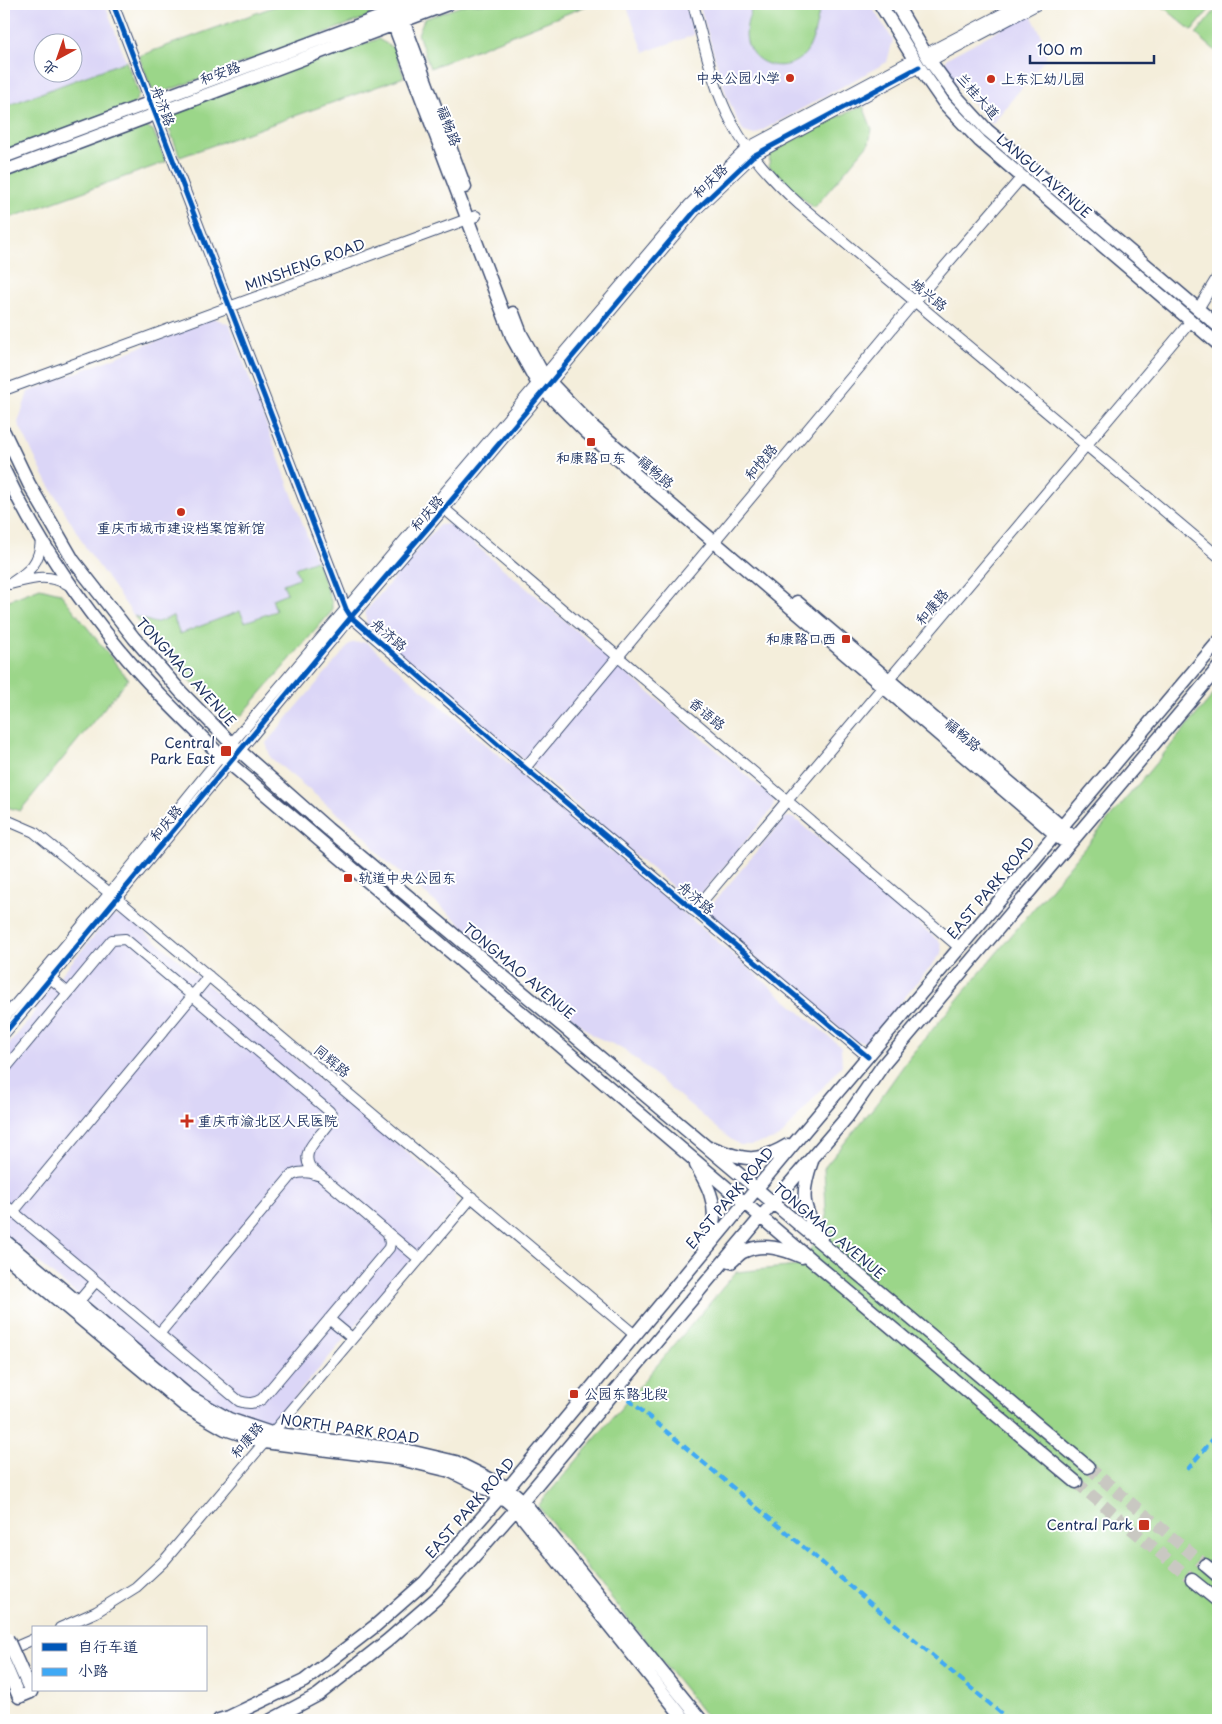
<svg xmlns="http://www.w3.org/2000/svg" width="1222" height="1724" font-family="'Playpen Sans','LXGW WenKai TC',sans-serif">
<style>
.built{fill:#dbd6f7;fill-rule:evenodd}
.green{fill:#9bd689;stroke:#5b8274}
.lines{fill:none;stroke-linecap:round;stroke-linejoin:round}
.major-tunnel{stroke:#c9c8c2;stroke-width:12;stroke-dasharray:12 6;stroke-linecap:butt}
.minor-casing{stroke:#3c4c71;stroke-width:12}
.major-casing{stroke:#3c4c71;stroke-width:15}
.minor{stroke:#fff;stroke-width:10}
.major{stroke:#fff;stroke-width:12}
.major-bridge-casing{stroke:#3c4c71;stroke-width:15;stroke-linecap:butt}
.major-bridge{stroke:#fff;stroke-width:12}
.quiet{stroke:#3fa9f5;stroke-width:4;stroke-dasharray:8 4;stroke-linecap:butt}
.cycleway-casing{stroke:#fff;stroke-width:8}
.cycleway{stroke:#0057b8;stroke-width:5}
.poi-dot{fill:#c8321e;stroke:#fff;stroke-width:2}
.labels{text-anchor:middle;stroke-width:4;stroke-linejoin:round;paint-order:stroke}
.street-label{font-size:14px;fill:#1b2f5e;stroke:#fff}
.poi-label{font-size:14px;fill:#1b2f5e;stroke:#fff;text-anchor:end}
</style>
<rect width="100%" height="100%" fill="#fff"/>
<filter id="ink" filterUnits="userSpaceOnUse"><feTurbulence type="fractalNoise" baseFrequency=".02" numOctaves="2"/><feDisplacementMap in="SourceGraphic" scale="10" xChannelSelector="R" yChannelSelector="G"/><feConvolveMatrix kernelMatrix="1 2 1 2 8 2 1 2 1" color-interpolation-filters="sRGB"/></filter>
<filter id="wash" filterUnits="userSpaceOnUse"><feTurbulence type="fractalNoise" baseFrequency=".0096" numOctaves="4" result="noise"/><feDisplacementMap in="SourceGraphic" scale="20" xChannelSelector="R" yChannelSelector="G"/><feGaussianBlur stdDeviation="1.12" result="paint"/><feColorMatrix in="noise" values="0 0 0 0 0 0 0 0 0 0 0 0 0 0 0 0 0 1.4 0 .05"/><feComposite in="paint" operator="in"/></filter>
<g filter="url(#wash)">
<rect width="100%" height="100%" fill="#f4eedb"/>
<!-- built -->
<path class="built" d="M 4,4 L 105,4 L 126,61 L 4,107 ZM 42,42 L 72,42 L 72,72 L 42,72 Z
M 626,4 L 685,4 L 694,35 L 644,52 Z
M 699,4 L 870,4 L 893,40 L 887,62 L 754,135 L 744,132 L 737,120 L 726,94 Z
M 1030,13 L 1047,46 L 1046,58 L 992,124 L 961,90 L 944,68 L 947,58 Z
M 214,318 L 230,325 L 316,560 L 295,568 L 299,578 L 283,584 L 287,593 L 276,610 L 245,623 L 240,611 L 180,634 L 155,623 L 134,616 L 86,548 L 44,476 L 18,423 L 28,392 Z
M 451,524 L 774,799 L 773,808 L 697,899 L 687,899 L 367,626 L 365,612 L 439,525 Z
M 366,642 L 841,1047 L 842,1065 L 783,1134 L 775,1139 L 751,1145 L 740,1145 L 729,1138 L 624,1049 L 594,1036 L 378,854 L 367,838 L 271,758 L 266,743 L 351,643 Z
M 786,817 L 794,818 L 941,943 L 942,953 L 867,1042 L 855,1042 L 709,918 L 708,909 Z
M 125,915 L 454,1192 L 456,1207 L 274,1422 L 263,1423 L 229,1413 L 193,1391 L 4,1234 L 4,1050 L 30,1019 L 43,996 L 110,917 Z"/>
<!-- green -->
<path class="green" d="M 281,4 L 374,4 L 368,17 L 161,93 L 151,88 L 139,56 Z
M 467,4 L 591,4 L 430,68 L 418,34 L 424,19 Z
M 753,4 L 821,4 C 817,18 815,39 807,51 C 792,73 758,70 748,45 C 743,32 749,17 753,4 Z
M 1162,4 L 1211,4 L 1213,5 L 1192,31 L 1161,5 Z
M 1217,8 L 1218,9 L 1218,53 L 1196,34 Z
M 378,39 L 394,48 L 404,77 L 180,157 L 166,120 L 169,112 L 291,68 L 321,60 Z
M 126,61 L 139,94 L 134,104 L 4,153 L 4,107 Z
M 863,106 L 872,129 L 869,143 L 814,208 L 782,180 L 769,166 L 770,153 L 830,120 Z
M 140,124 L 153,130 L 166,162 L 4,220 L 4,176 Z
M 316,560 L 332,603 L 332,611 L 241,716 L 221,712 L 179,670 L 134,616 L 155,623 L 173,616 L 180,634 L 240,611 L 245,622 L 276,611 L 272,599 L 287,593 L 283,584 L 299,578 L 295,568 Z
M 40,588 L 60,593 L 128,679 L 20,811 L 4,806 L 4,602 Z
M 1218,689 L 1218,1720 L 709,1720 L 538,1506 L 736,1272 L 797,1266 L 827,1228 L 824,1168 L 877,1103 L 911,1055 Z"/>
</g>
<g filter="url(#ink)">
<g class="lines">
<!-- major-tunnel -->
<path class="major-tunnel" d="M 1088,1467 L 1205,1565
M 1076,1482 L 1192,1580"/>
<defs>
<path id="minor" d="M 113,4 L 346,609 L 351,617 L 525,768 L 868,1057
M 693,4 C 704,43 713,88 732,123 C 749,155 773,181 800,205 L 1218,556
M 925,54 L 1021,4
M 930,61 L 1038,4
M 1198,309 L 1218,276
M 4,390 L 476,216
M 441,506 L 960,948
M 41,539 C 40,564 29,571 10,584 C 34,578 48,573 71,586
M 525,768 L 915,301 L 1022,177
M 4,819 L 34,832 L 117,899 L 635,1335
M 694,911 L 1191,321
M 46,974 L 68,993
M 4,1018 L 110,893 L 221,756 L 690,204 L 747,148 L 914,59
M 4,1034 L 351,617 L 444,509 L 695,211 L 753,156 L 919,67
M 4,1070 L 112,940 L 125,939 L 329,1111 L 332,1115 L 331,1120 C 324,1135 299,1149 310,1167 L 388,1233 L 390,1243 L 389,1248 L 262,1399 C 254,1404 248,1404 239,1401 L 4,1204
M 13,1212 L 209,976
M 388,1233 L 419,1259
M 74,1307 L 96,1281
M 329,1319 L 352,1338
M 159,1334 L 292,1175 C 301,1171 308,1171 317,1175
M 60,1628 L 96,1612 L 136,1587 L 164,1561 L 472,1197
M 4,1652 L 34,1639"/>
<path id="major" d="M 386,4 L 513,339 L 538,384 L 585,431 L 1062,840
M 397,4 L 465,187
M 880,4 L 919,67 L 944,103 L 980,141 L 1218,344
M 896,4 L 930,61 L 955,95 L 987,130 L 1218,326
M 4,157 L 415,4
M 4,171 L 448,4
M 513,313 L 521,334 L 544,376 L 592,426 L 636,464
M 4,432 L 29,484 L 73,560 L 134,638 L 181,692 L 232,744 L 328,829 L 1088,1467
M 4,470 C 34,534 74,594 119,649 C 150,687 186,721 221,756 L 816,1264 L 1076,1482
M 797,602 L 1068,832
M 713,1148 C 745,1161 758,1163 788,1145
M 812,1161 C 800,1195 802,1208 821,1238
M 696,1165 C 707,1184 717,1202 713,1225 C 711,1232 706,1240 703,1246
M 4,1240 L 190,1397 L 229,1419 L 271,1433 L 405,1450 L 456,1462 L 508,1488 L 523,1501 L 701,1720
M 4,1255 L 185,1406 L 225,1429 L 264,1442 L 400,1459 L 450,1471 L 501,1496 L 516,1509 L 685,1720
M 731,1262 C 735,1259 739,1254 743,1252 C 763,1242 784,1249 802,1257
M 1205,1565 L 1218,1576
M 1192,1580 L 1218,1601
M 4,1662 L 19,1697 L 31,1692 L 15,1656
M 219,1720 L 229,1717 L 304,1681 L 375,1626 L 425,1582 L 508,1488 L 797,1140 L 1218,642
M 271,1720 L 318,1695 L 387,1641 L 439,1596 L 523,1501 L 761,1217 L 847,1117 L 883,1065 L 1218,668"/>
</defs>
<!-- minor casing -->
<use href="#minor" class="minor-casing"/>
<!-- major casing -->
<use href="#major" class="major-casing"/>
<!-- minor -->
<use href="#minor" class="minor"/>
<!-- major -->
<use href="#major" class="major"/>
<defs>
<path id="major-bridge" d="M 7,1638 L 15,1656"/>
</defs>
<!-- major-bridge casing -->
<use href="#major-bridge" class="major-bridge-casing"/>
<!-- major-bridge -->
<use href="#major-bridge" class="major-bridge"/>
<!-- quiet -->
<path class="quiet" d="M 628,1399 L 1009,1720
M 1187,1470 L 1218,1433"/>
<defs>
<path id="cycleway" d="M 113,4 L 346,609 L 351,617 L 525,768 L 868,1057
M 4,1034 L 351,617 L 444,509 L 695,211 L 753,156 L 919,67"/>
</defs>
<!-- cycleway casing -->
<use href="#cycleway" class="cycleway-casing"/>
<!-- cycleway -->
<use href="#cycleway" class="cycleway"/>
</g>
</g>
<!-- markers -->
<g class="poi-dot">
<circle cx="790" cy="78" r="5"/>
<circle cx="991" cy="79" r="5"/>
<rect x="586" y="437" width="10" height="10" rx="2.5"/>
<circle cx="181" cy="512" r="5"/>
<rect x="841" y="634" width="10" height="10" rx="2.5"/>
<rect x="220" y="745" width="12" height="12" rx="2.5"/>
<rect x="343" y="873" width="10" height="10" rx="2.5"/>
<path d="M184.5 1113.5h5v5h5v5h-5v5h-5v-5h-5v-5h5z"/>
<rect x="569" y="1389" width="10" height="10" rx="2.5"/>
<rect x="1138" y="1519" width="12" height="12" rx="2.5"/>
</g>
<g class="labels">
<!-- street labels -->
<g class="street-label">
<text transform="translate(220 73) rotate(-20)" y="5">和安路</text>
<text transform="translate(978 96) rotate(49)" y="5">兰桂大道</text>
<text transform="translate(163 106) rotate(69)" y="5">舟济路</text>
<text transform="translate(449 126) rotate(69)" y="5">福畅路</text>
<text transform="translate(1044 176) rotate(41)" y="5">LANGUI AVENUE</text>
<text transform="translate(710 181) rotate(-44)" y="5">和庆路</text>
<text transform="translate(305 265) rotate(-20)" y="5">MINSHENG ROAD</text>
<text transform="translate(929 295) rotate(40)" y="5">城兴路</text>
<text transform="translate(761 462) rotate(-50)" y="5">和悦路</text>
<text transform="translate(656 472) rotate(41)" y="5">福畅路</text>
<text transform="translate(427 513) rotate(-49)" y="5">和庆路</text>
<text transform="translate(932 607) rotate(-50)" y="5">和康路</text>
<text transform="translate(389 635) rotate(41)" y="5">舟济路</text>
<text transform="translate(186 672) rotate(48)" y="5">TONGMAO AVENUE</text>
<text transform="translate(707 714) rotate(40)" y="5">香语路</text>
<text transform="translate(963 735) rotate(41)" y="5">福畅路</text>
<text transform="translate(166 823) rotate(-50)" y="5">和庆路</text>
<text transform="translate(991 888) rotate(-50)" y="5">EAST PARK ROAD</text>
<text transform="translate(696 898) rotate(40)" y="5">舟济路</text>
<text transform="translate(519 971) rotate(40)" y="5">TONGMAO AVENUE</text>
<text transform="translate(332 1061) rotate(40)" y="5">同辉路</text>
<text transform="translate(730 1198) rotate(-50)" y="5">EAST PARK ROAD</text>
<text transform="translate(829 1231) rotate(40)" y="5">TONGMAO AVENUE</text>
<text transform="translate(350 1429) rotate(8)" y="5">NORTH PARK ROAD</text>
<text transform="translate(247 1440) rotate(-50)" y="5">和康路</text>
<text transform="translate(470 1508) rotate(-49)" y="5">EAST PARK ROAD</text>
</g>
<!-- poi labels -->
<g class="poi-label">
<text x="780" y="83">中央公园小学</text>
<text x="1001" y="84" text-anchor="start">上东汇幼儿园</text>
<text x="591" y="463" text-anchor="middle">和康路口东</text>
<text x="181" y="533" text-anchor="middle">重庆市城市建设档案馆新馆</text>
<text x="836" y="644">和康路口西</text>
<text x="215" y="748">Central<tspan x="215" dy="16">Park East</tspan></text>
<text x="358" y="883" text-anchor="start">轨道中央公园东</text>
<text x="198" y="1126" text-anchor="start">重庆市渝北区人民医院</text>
<text x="584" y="1399" text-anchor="start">公园东路北段</text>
<text x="1133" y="1530">Central Park</text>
</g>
</g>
<!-- margin -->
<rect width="1222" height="1724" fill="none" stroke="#fff" stroke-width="20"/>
<!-- legend -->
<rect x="32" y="1626" width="175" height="65" fill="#ffffff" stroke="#a4acbf"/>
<rect x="42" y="1643" width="25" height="8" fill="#0057b8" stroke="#a4acbf"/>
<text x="78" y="1652" font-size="15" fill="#1b2f5e">自行车道</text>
<rect x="42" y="1668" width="25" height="8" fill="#3fa9f5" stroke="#a4acbf"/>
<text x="78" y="1676" font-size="15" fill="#1b2f5e">小路</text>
<!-- north arrow -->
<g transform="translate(58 58) rotate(220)"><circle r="24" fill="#ffffff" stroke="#a4acbf"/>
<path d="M0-4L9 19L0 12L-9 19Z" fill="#c8321e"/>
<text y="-8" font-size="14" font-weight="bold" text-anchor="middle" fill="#1b2f5e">北</text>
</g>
<!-- scale -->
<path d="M1030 55v8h124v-8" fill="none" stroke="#1b2f5e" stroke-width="2.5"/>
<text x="1037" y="55" font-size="15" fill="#1b2f5e" stroke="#ffffff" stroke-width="4" paint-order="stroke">100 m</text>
</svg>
